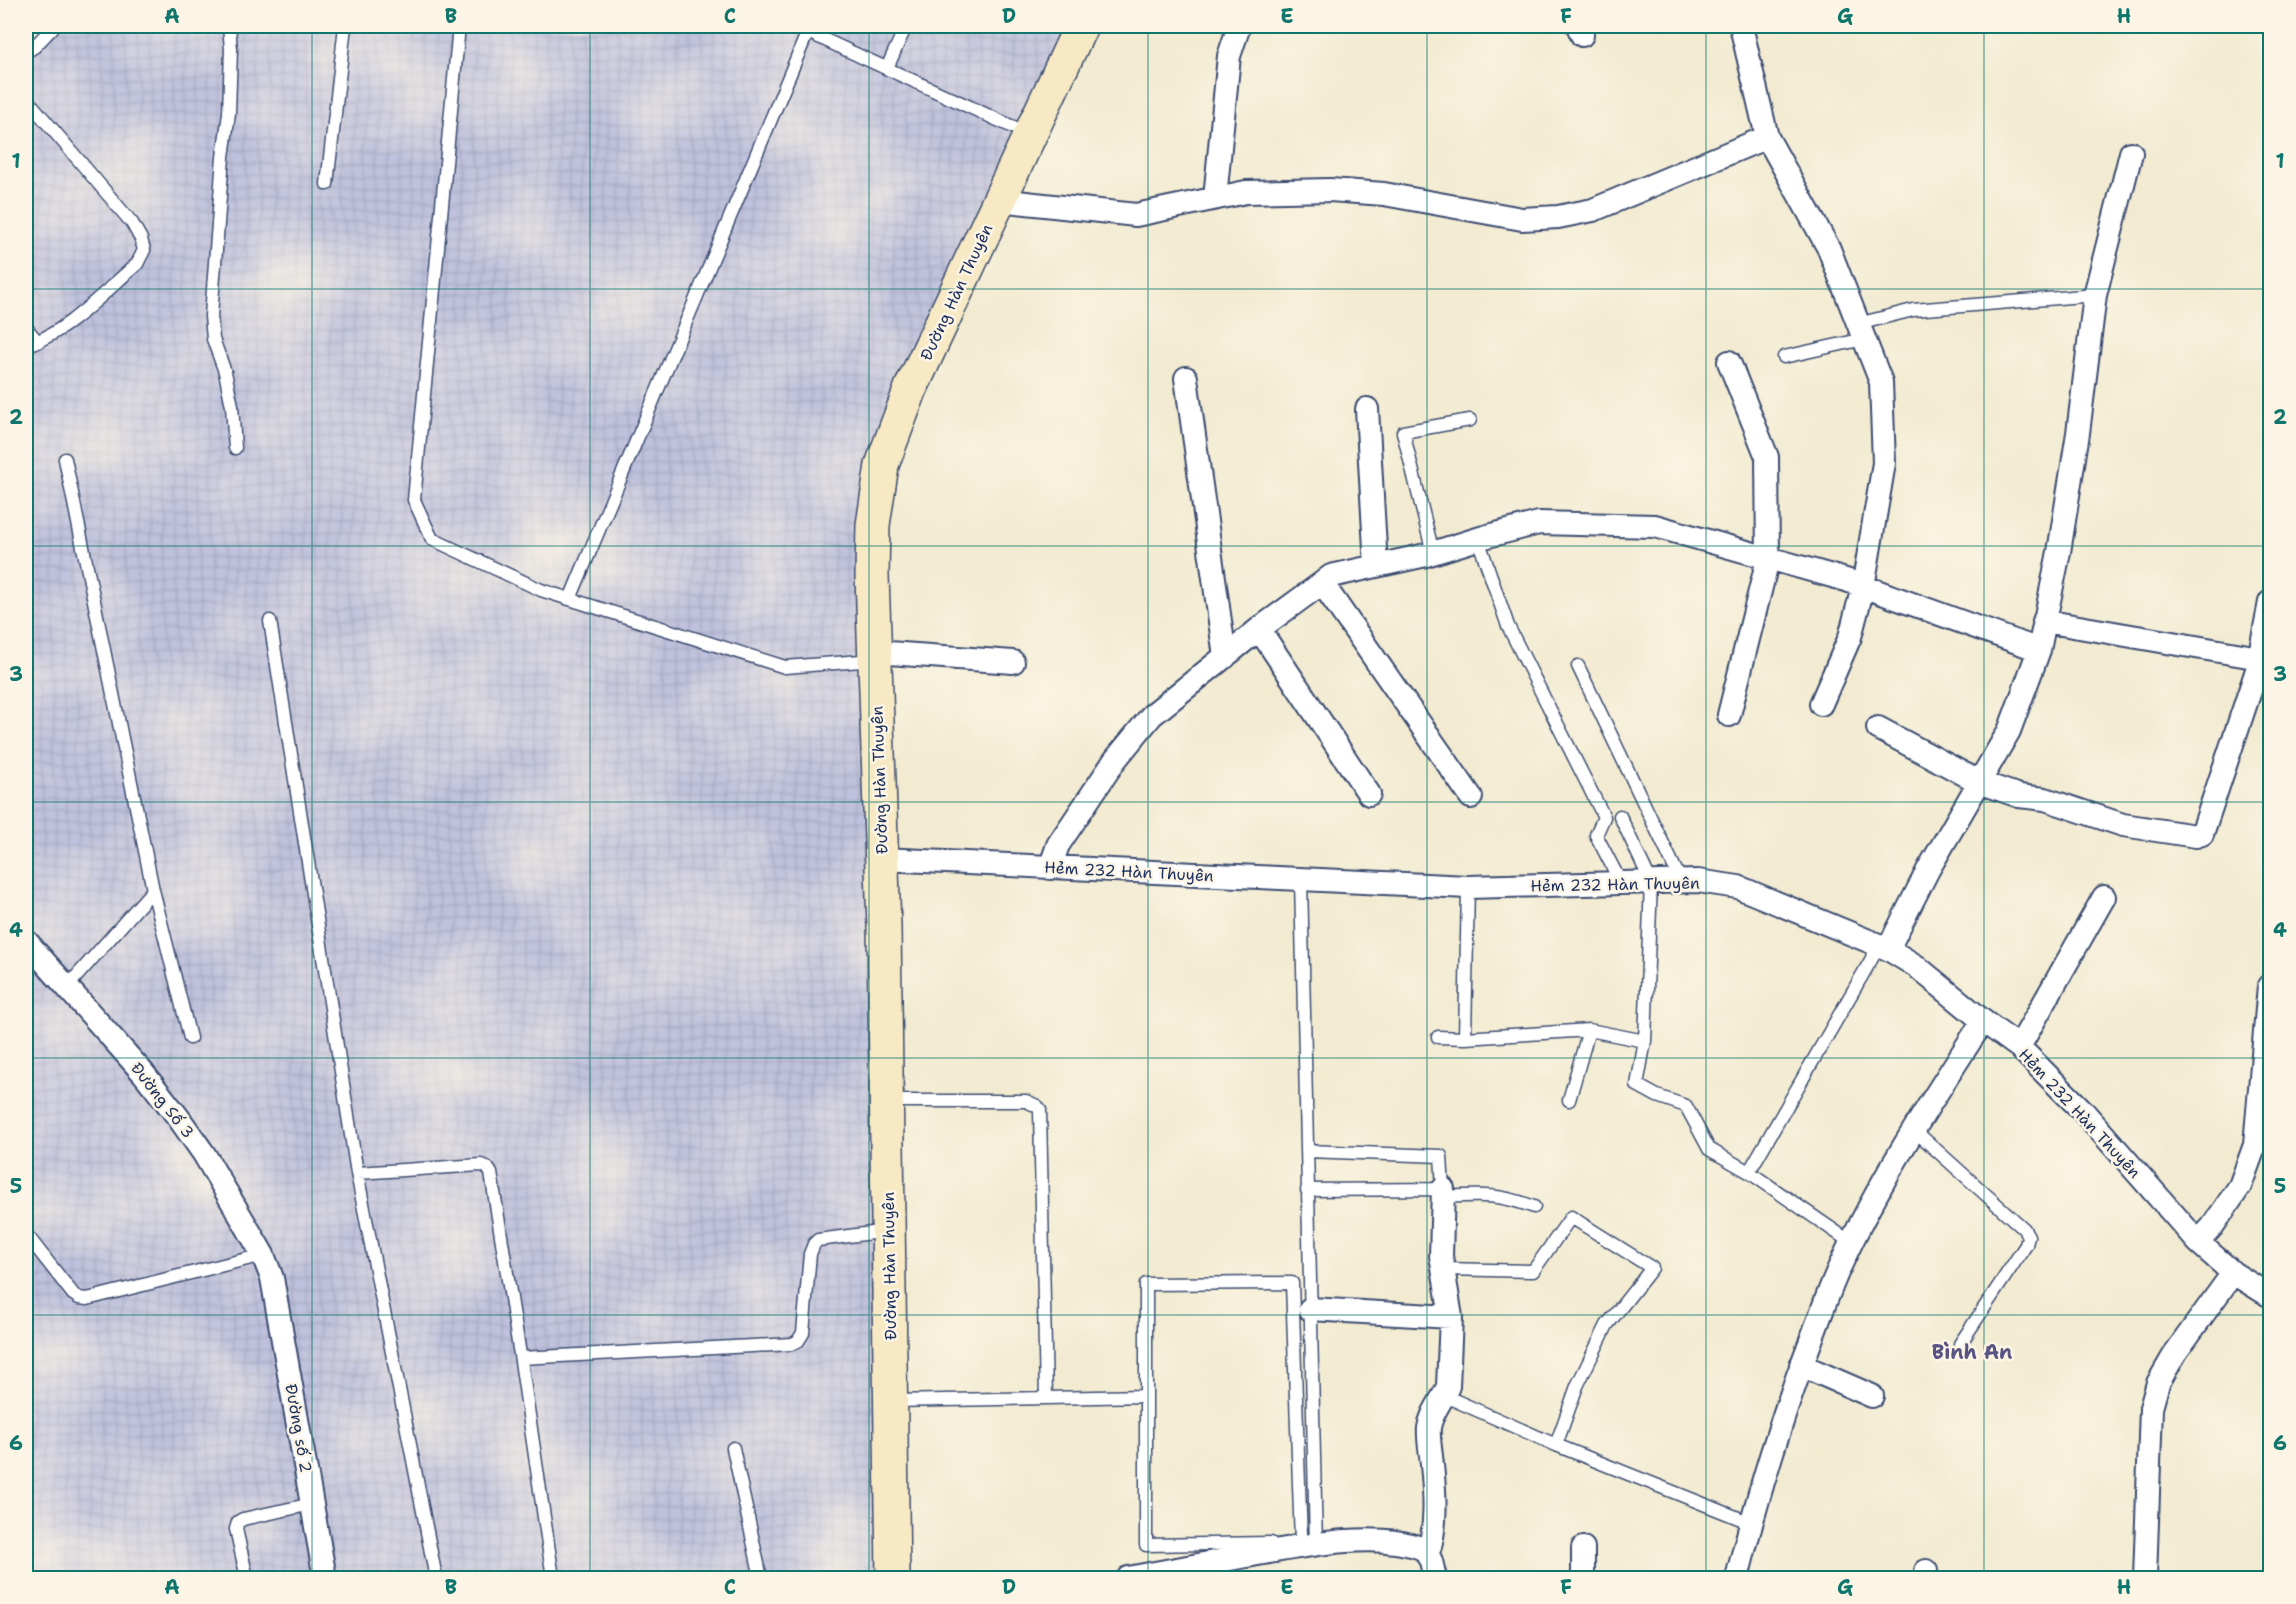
<svg xmlns="http://www.w3.org/2000/svg" width="2296" height="1604" font-family="'Shantell Sans',sans-serif">
<style>
.industrial{fill:url(#industrial-grid)}
.lines{fill:none;stroke-linecap:round;stroke-linejoin:round}
.lane-casing{stroke:#3b4b6f;stroke-width:15}
.street-casing{stroke:#3b4b6f;stroke-width:26}
.secondary-casing{stroke:#3b4b6f;stroke-width:36}
.lane{stroke:#fff;stroke-width:12}
.street{stroke:#fff;stroke-width:22}
.secondary{stroke:#f6e9c3;stroke-width:33}
.grid{fill:none;stroke:#0f766e;stroke-width:1.5;stroke-opacity:0.55}
.labels{text-anchor:middle;stroke-width:5;stroke-linejoin:round;paint-order:stroke}
.street-label{font-size:16px;fill:#1b2f5e;stroke:#fcf5e5}
.quarter-label{font-size:20px;font-weight:bold;fill:#595484;stroke:#fcf5e5}
.neatline{fill:none;stroke:#0f766e;stroke-width:2}
.grid-label{font-size:20px;text-anchor:middle;font-weight:bold;fill:#0f766e}
</style>
<defs>
<pattern id="industrial-grid" width="8" height="8" patternUnits="userSpaceOnUse" patternTransform="scale(1.5)"><rect width="8" height="8" fill="#c0c2dd"/><path d="M0 4h8M4 0v8" fill="none" stroke="#a4a7c0"/></pattern>
</defs>
<rect width="100%" height="100%" fill="#fcf5e5"/>
<filter id="ink" filterUnits="userSpaceOnUse"><feTurbulence type="fractalNoise" baseFrequency=".0167" numOctaves="2"/><feDisplacementMap in="SourceGraphic" scale="12" xChannelSelector="R" yChannelSelector="G"/><feConvolveMatrix kernelMatrix="1 2 1 2 8 2 1 2 1" color-interpolation-filters="sRGB"/></filter>
<filter id="wash" filterUnits="userSpaceOnUse"><feTurbulence type="fractalNoise" baseFrequency=".008" numOctaves="4" result="noise"/><feDisplacementMap in="SourceGraphic" scale="24" xChannelSelector="R" yChannelSelector="G"/><feGaussianBlur stdDeviation="1.35" result="paint"/><feColorMatrix in="noise" values="0 0 0 0 0 0 0 0 0 0 0 0 0 0 0 0 0 1.4 0 .05"/><feComposite in="paint" operator="in"/></filter>
<g filter="url(#wash)">
<rect width="100%" height="100%" fill="#f2ebd1"/>
<!-- industrial -->
<path class="industrial" d="M 48,26 L 1068,26 L 870,461 L 872,927 L 881,1578 L 26,1578 L 26,47 Z"/>
</g>
<g filter="url(#ink)">
<g class="lines">
<defs>
<path id="lane" d="M 229,26 L 231,49 L 229,113 L 223,157 L 211,316 L 213,339 L 225,372 L 232,406 L 235,448
M 459,26 L 414,500 L 432,539 L 541,590 L 785,667 L 874,660
M 795,26 L 1028,134
M 26,52 L 34,47 L 54,26
M 887,68 L 906,26
M 26,98 L 132,223 L 141,239 L 144,250 L 137,264 C 106,290 65,335 26,345
M 327,184 L 345,26
M 1858,324 L 1913,310 L 2095,295
M 26,328 L 38,342
M 1784,357 L 1864,339
M 65,459 L 153,890 L 67,987
M 1478,539 L 1508,626 L 1604,817 L 1596,835 L 1621,883
M 1433,553 L 1403,432 L 1470,420
M 570,599 L 808,31
M 270,621 L 357,1173 L 436,1578
M 1578,666 L 1681,881
M 1620,816 L 1651,882 L 1645,1041 L 1637,1085 L 1657,1096 L 1686,1106 L 1709,1149 L 1749,1172
M 1301,879 L 1316,1546
M 153,890 L 190,1038
M 1589,1030 L 1645,1041
M 1438,1037 L 1465,1038 L 1468,887
M 1465,1038 L 1589,1030 L 1569,1100
M 888,1101 L 1026,1101 L 1037,1106 L 1040,1110 L 1046,1398
M 1913,1129 L 2024,1229 L 2028,1236 L 2026,1245 L 1960,1344
M 1307,1151 L 1441,1156 L 1443,1189 L 1307,1190
M 357,1173 L 481,1165 L 487,1167 L 491,1173 L 521,1361 L 553,1578
M 1442,1197 C 1479,1195 1498,1193 1534,1207
M 26,1234 L 73,1294 L 79,1298 L 87,1299 L 263,1255
M 1852,1243 L 1749,1172 L 1879,946
M 1443,1269 L 1533,1271 L 1571,1217 L 1652,1268 L 1607,1325 L 1577,1386 L 1556,1445
M 521,1358 L 792,1344 L 798,1341 L 803,1333 L 810,1254 L 814,1244 L 818,1240 L 887,1231
M 1146,1396 L 1146,1284 L 1292,1283 L 1301,1542 L 1292,1542
M 1445,1396 L 1556,1445 L 1751,1523
M 892,1401 L 1146,1396 L 1146,1545 L 1271,1543
M 733,1448 L 761,1578
M 247,1578 L 236,1529 L 238,1522 L 243,1519 L 312,1504"/>
<path id="street" d="M 1578,26 L 1582,35
M 1741,26 L 1767,137 L 1829,249 L 1881,382 L 1884,463 L 1863,587 L 1850,637 L 1821,704
M 1215,198 L 1229,56 L 1239,26
M 999,200 L 1136,215 L 1246,192 L 1330,190 L 1384,194 L 1522,219 L 1558,217 L 1593,210 L 1767,137
M 1729,362 L 1767,457 L 1768,559 L 1729,715
M 1186,378 L 1225,657
M 1367,409 L 1376,566
M 1322,583 L 1471,797
M 2044,621 L 2260,658
M 1259,629 L 1369,794
M 875,652 L 1013,662
M 1878,728 L 1979,782 L 2019,796 L 2045,799 L 2123,825 L 2196,836 L 2202,834 L 2257,670 L 2270,602
M 882,859 L 1468,887 L 1698,881 L 1738,887 L 1888,949 L 1916,966 L 1983,1021 L 2019,1047 L 2082,1110 L 2198,1242 L 2233,1273 L 2270,1296
M 1050,868 L 1058,845 L 1115,760 L 1152,715 L 1259,629 L 1322,583 L 1331,576 L 1426,555 L 1484,537 L 1539,523 L 1655,526 L 1846,580 L 2039,650
M 26,941 L 144,1074 L 178,1117 L 204,1154 L 248,1229 L 263,1255 L 272,1278 L 325,1578
M 1888,949 L 1928,870 L 2009,731 L 2039,650 L 2059,552 L 2078,433 L 2095,295 L 2131,153
M 2019,1047 L 2104,897
M 2198,1242 L 2212,1227 L 2240,1186 L 2255,1145 L 2269,986
M 1310,1309 L 1451,1317
M 1801,1365 L 1872,1396
M 1428,1553 C 1437,1526 1435,1494 1432,1465 C 1431,1453 1428,1439 1429,1428 C 1431,1412 1443,1400 1448,1386 L 1451,1317 L 1441,1256 L 1443,1189
M 1128,1578 C 1166,1571 1204,1564 1241,1557 C 1294,1548 1373,1529 1424,1549 L 1431,1561 L 1435,1578
M 1583,1578 L 1583,1548
M 1737,1578 C 1758,1493 1784,1409 1816,1327 C 1824,1306 1831,1285 1841,1264 C 1880,1179 1932,1100 1983,1021
M 1925,1578 L 1926,1571
M 2145,1578 L 2151,1408 L 2158,1383 L 2176,1352 L 2233,1273"/>
<path id="secondary" d="M 893,1578 L 884,927 L 872,575 L 873,525 L 882,465 L 911,388 L 1081,26"/>
</defs>
<!-- lane casing -->
<use href="#lane" class="lane-casing"/>
<!-- street casing -->
<use href="#street" class="street-casing"/>
<!-- secondary casing -->
<use href="#secondary" class="secondary-casing"/>
<!-- lane -->
<use href="#lane" class="lane"/>
<!-- street -->
<use href="#street" class="street"/>
<!-- secondary -->
<use href="#secondary" class="secondary"/>
</g>
</g>
<!-- grid -->
<path class="grid" d="M 312,26 L 312,1578M 590,26 L 590,1578M 869,26 L 869,1578M 1148,26 L 1148,1578M 1427,26 L 1427,1578M 1706,26 L 1706,1578M 1984,26 L 1984,1578M 26,289 L 2270,289M 26,546 L 2270,546M 26,802 L 2270,802M 26,1058 L 2270,1058M 26,1315 L 2270,1315"/>
<g class="labels">
<!-- street labels -->
<g class="street-label">
<text transform="translate(956 292) rotate(-65)" y="6">Đường Hàn Thuyên</text>
<text transform="translate(879 780) rotate(-92)" y="6">Đường Hàn Thuyên</text>
<text transform="translate(1129 871) rotate(3)" y="6">Hẻm 232 Hàn Thuyên</text>
<text transform="translate(1615 884) rotate(-1)" y="6">Hẻm 232 Hàn Thuyên</text>
<text transform="translate(163 1100) rotate(52)" y="6">Đường Số 3</text>
<text transform="translate(2080 1113) rotate(47)" y="6">Hẻm 232 Hàn Thuyên</text>
<text transform="translate(889 1266) rotate(-91)" y="6">Đường Hàn Thuyên</text>
<text transform="translate(299 1428) rotate(80)" y="6">Đường số 2</text>
</g>
<!-- quarter labels -->
<g class="quarter-label">
<text x="1972" y="1359">Bình An</text>
</g>
</g>
<!-- margin -->
<rect width="2296" height="1604" fill="none" stroke="#fcf5e5" stroke-width="66"/>
<rect x="33" y="33" width="2230" height="1538" class="neatline"/>
<g class="grid-label">
<text x="172" y="23">A</text>
<text x="451" y="23">B</text>
<text x="730" y="23">C</text>
<text x="1009" y="23">D</text>
<text x="1287" y="23">E</text>
<text x="1566" y="23">F</text>
<text x="1845" y="23">G</text>
<text x="2124" y="23">H</text>
<text x="16" y="168">1</text>
<text x="2280" y="168">1</text>
<text x="16" y="424">2</text>
<text x="2280" y="424">2</text>
<text x="16" y="681">3</text>
<text x="2280" y="681">3</text>
<text x="16" y="937">4</text>
<text x="2280" y="937">4</text>
<text x="16" y="1193">5</text>
<text x="2280" y="1193">5</text>
<text x="16" y="1450">6</text>
<text x="2280" y="1450">6</text>
<text x="172" y="1594">A</text>
<text x="451" y="1594">B</text>
<text x="730" y="1594">C</text>
<text x="1009" y="1594">D</text>
<text x="1287" y="1594">E</text>
<text x="1566" y="1594">F</text>
<text x="1845" y="1594">G</text>
<text x="2124" y="1594">H</text>
</g>
</svg>
